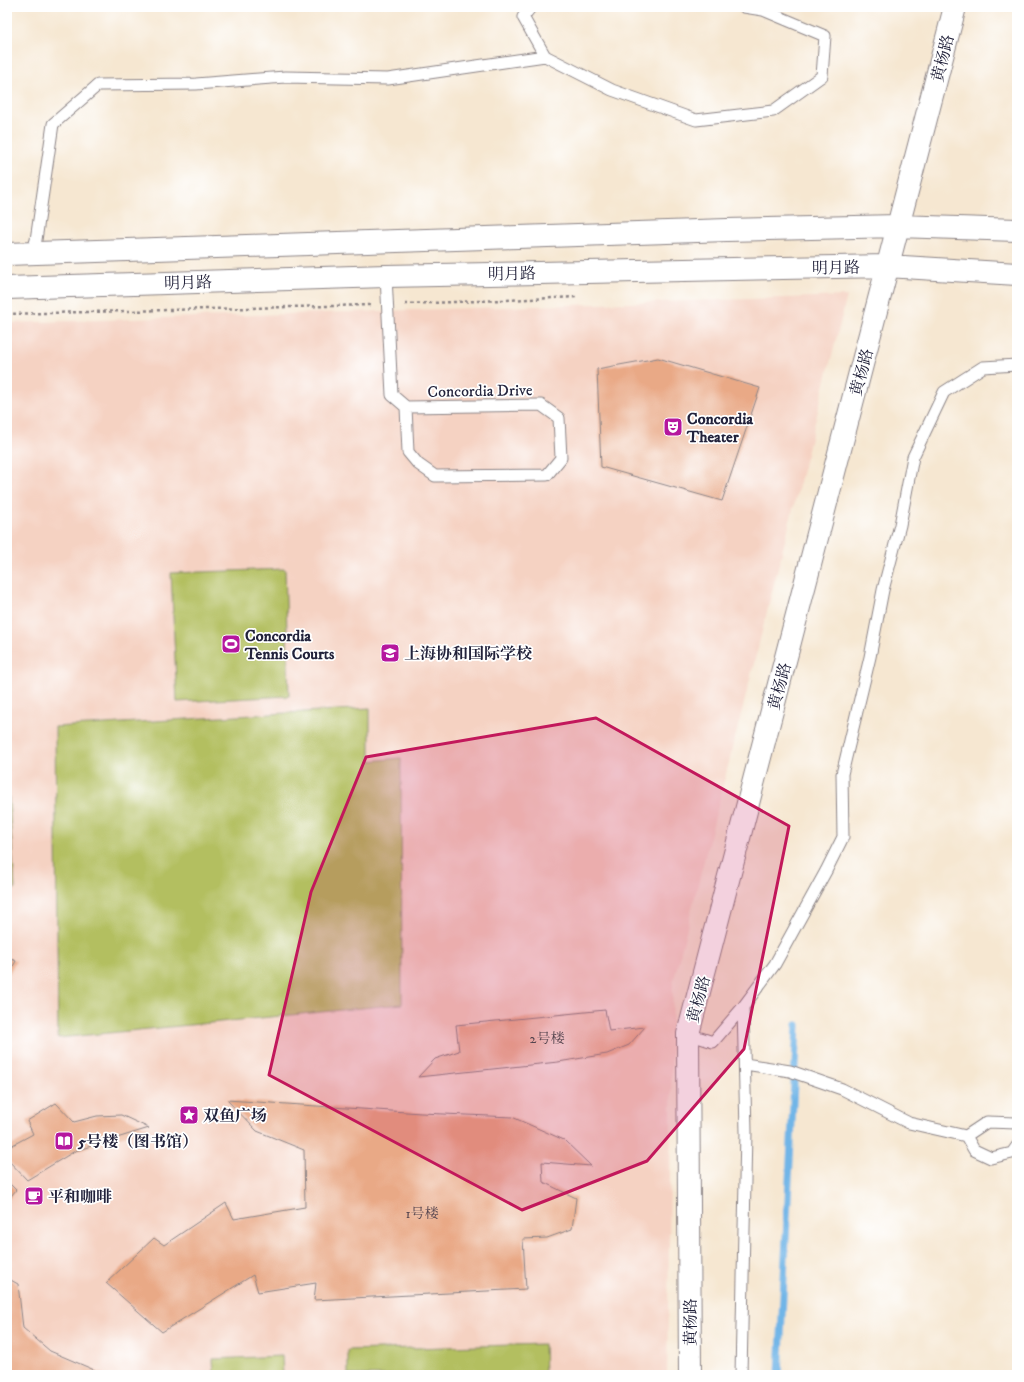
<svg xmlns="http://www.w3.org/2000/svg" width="1024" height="1382" font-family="'IM FELL DW Pica','Noto Serif SC',serif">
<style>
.built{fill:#f5d2c2}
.green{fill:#b3bf61;stroke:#6a704e}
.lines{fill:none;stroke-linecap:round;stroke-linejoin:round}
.stream{stroke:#71b5e7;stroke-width:7}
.building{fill:#e9a986}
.service-casing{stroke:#8c8486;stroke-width:13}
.tertiary-casing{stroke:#8c8486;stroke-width:24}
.path{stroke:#8c8486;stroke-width:2.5;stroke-dasharray:3 3;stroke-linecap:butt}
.service{stroke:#fff;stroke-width:11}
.tertiary{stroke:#fff;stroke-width:22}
.marked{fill:#c2185b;fill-opacity:0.2;stroke:#c2185b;stroke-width:3;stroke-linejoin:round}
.labels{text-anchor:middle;stroke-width:3.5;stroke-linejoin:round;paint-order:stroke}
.number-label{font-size:14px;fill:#54444e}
.street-label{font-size:16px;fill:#22223b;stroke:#fff}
.poi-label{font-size:16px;font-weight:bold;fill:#22223b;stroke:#fff;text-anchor:start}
</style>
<rect width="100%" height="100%" fill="#fff"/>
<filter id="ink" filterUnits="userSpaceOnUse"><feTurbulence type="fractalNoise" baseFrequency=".025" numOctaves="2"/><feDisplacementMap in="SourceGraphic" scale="8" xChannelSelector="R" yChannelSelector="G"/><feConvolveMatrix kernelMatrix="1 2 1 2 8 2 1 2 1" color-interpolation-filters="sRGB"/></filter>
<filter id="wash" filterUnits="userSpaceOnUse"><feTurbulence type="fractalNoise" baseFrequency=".012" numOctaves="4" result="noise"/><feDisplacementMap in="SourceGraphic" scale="16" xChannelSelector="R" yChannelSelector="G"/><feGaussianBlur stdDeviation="0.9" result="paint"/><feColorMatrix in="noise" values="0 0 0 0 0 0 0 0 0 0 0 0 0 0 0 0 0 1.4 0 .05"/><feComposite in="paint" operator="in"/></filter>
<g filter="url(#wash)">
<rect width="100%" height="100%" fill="#f6e7d1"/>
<!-- built -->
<path class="built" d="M 847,296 L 673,983 L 667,1375 L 7,1375 L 7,323 Z"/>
<!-- green -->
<path class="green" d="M 285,569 L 289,696 L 177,702 L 171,573 Z
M 370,708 L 370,761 L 401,758 L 402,1004 L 58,1038 L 55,727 Z
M 7,771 L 15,889 L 7,890 Z
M 544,1344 L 545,1375 L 348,1375 L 348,1350 Z
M 282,1356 L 283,1375 L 214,1375 L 213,1359 Z"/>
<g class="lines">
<!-- stream -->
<path class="stream" d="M 779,1375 L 797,1025"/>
</g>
<g id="blocks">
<!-- building -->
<path class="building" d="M 658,358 L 760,388 L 722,501 L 601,467 L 597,369 Z
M 7,957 L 16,961 L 7,977 Z
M 605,1010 L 609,1031 L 645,1027 L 629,1045 L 607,1054 L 558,1062 L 418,1077 L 435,1059 L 459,1051 L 456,1025 Z
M 227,1100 L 421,1113 L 512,1117 L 564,1140 L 591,1166 L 542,1162 L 543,1182 L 576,1198 L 572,1229 L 547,1238 L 523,1239 L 526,1289 L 314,1300 L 316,1283 L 258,1292 L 253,1275 L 162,1332 L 106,1283 L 154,1238 L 164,1245 L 226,1203 L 234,1219 L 305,1207 L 304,1150 L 257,1131 Z
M 56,1103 L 74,1122 L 97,1116 L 121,1115 L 149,1128 L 75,1151 L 27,1180 L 7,1159 L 7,1148 L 33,1134 L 27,1121 Z
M 7,1181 L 16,1190 L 7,1201 Z
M 7,1278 L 18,1284 L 23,1328 L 50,1351 L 106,1375 L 10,1375 L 7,1372 Z"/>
</g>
</g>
<g filter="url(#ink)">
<use href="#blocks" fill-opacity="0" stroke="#8c8486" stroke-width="1"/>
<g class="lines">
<defs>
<path id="service" d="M 531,7 L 523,17 L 545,56
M 32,253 L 36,240 L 53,124 L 98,85 L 196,84 L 285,77 L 388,79 L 545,56 L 612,90 L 696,120 L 773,111 L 822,76 L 825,36 L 763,10 L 744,7
M 386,276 L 392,395 L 406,407 L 541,405 L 559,418 L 561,458 L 547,475 L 435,476 L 418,464 L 408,452 L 406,407
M 688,1034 L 713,1042 L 743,1007 L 775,964 L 826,871 L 843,837 L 842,774 L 870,657 L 883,590 L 900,525 L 913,457 L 944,392 L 983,367 L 1017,365
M 745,1064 L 790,1071 L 842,1089 L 909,1123 L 966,1136 L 987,1122 L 1017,1123
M 966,1136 L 974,1150 L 991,1158 L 1012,1153 L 1017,1146
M 741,1375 L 746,1132 L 743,1007"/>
<path id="tertiary" d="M 7,254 L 727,230 L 898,226 L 1017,230
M 7,288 L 386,276 L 887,266 L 1017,274
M 690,1375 L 688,1034 L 955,7"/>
</defs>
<!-- service casing -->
<use href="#service" class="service-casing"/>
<!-- tertiary casing -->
<use href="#tertiary" class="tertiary-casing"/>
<!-- path -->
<path class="path" d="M 405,304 L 578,297
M 7,314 L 370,305"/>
<!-- service -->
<use href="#service" class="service"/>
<!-- tertiary -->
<use href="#tertiary" class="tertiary"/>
</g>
</g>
<!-- marked area -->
<path class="marked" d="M 596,718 L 789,826 L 744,1049 L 647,1161 L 522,1210 L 269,1075 L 311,892 L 366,757 Z"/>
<!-- icons -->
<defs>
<symbol id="theatre-square" viewBox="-11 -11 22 22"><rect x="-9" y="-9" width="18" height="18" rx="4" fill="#b5179e" stroke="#fff"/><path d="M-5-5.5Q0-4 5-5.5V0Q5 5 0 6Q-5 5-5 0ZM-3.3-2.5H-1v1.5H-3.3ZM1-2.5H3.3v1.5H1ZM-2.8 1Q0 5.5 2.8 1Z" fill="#fff"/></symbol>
<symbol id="stadium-square" viewBox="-11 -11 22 22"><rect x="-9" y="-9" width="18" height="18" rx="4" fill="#b5179e" stroke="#fff"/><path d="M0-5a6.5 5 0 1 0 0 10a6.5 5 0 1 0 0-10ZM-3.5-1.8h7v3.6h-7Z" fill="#fff"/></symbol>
<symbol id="school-square" viewBox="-11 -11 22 22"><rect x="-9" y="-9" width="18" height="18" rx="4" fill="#b5179e" stroke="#fff"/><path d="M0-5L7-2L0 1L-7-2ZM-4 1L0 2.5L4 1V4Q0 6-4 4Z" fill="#fff"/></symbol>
<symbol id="sight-square" viewBox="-11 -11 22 22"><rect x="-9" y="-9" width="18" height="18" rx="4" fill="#b5179e" stroke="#fff"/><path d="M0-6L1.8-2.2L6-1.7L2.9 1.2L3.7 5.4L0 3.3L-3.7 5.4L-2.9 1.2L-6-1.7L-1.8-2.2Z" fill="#fff"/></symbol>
<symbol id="library-square" viewBox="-11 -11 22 22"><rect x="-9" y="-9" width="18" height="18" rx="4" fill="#b5179e" stroke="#fff"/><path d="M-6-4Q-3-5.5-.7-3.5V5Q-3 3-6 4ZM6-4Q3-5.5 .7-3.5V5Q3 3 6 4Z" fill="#fff"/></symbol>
<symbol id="cafe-square" viewBox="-11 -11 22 22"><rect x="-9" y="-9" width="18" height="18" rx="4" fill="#b5179e" stroke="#fff"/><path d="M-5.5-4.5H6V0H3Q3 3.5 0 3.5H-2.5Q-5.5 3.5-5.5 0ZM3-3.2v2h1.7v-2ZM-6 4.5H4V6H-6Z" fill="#fff"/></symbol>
</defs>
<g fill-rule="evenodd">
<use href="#theatre-square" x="662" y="416" width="22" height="22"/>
<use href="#stadium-square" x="220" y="633" width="22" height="22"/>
<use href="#school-square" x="379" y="642" width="22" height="22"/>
<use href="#sight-square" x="178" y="1104" width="22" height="22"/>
<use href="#library-square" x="53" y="1130" width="22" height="22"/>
<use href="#cafe-square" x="23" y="1185" width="22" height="22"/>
</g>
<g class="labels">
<!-- number labels -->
<g class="number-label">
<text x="547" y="1043">2号楼</text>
<text x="422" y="1218">1号楼</text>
</g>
<!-- street labels -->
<g class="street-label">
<text transform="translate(942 58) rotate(-76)" y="6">黄杨路</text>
<text transform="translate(836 267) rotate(-1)" y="6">明月路</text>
<text transform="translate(512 273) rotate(-1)" y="6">明月路</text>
<text transform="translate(188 282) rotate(-2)" y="6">明月路</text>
<text transform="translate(861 372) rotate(-75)" y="6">黄杨路</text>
<text transform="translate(480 390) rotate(-1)" y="6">Concordia Drive</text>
<text transform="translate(779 686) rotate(-75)" y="6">黄杨路</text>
<text transform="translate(698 999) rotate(-75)" y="6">黄杨路</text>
<text transform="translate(690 1322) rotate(-90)" y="6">黄杨路</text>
</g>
<!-- poi labels -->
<g class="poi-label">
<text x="687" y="424">Concordia<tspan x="687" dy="18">Theater</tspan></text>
<text x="245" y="641">Concordia<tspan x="245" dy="18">Tennis Courts</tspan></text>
<text x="404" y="659">上海协和国际学校</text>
<text x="203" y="1121">双鱼广场</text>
<text x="78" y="1147">5号楼（图书馆）</text>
<text x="48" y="1202">平和咖啡</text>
</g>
</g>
<!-- margin -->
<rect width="1024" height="1382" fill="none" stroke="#fff" stroke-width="24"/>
</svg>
